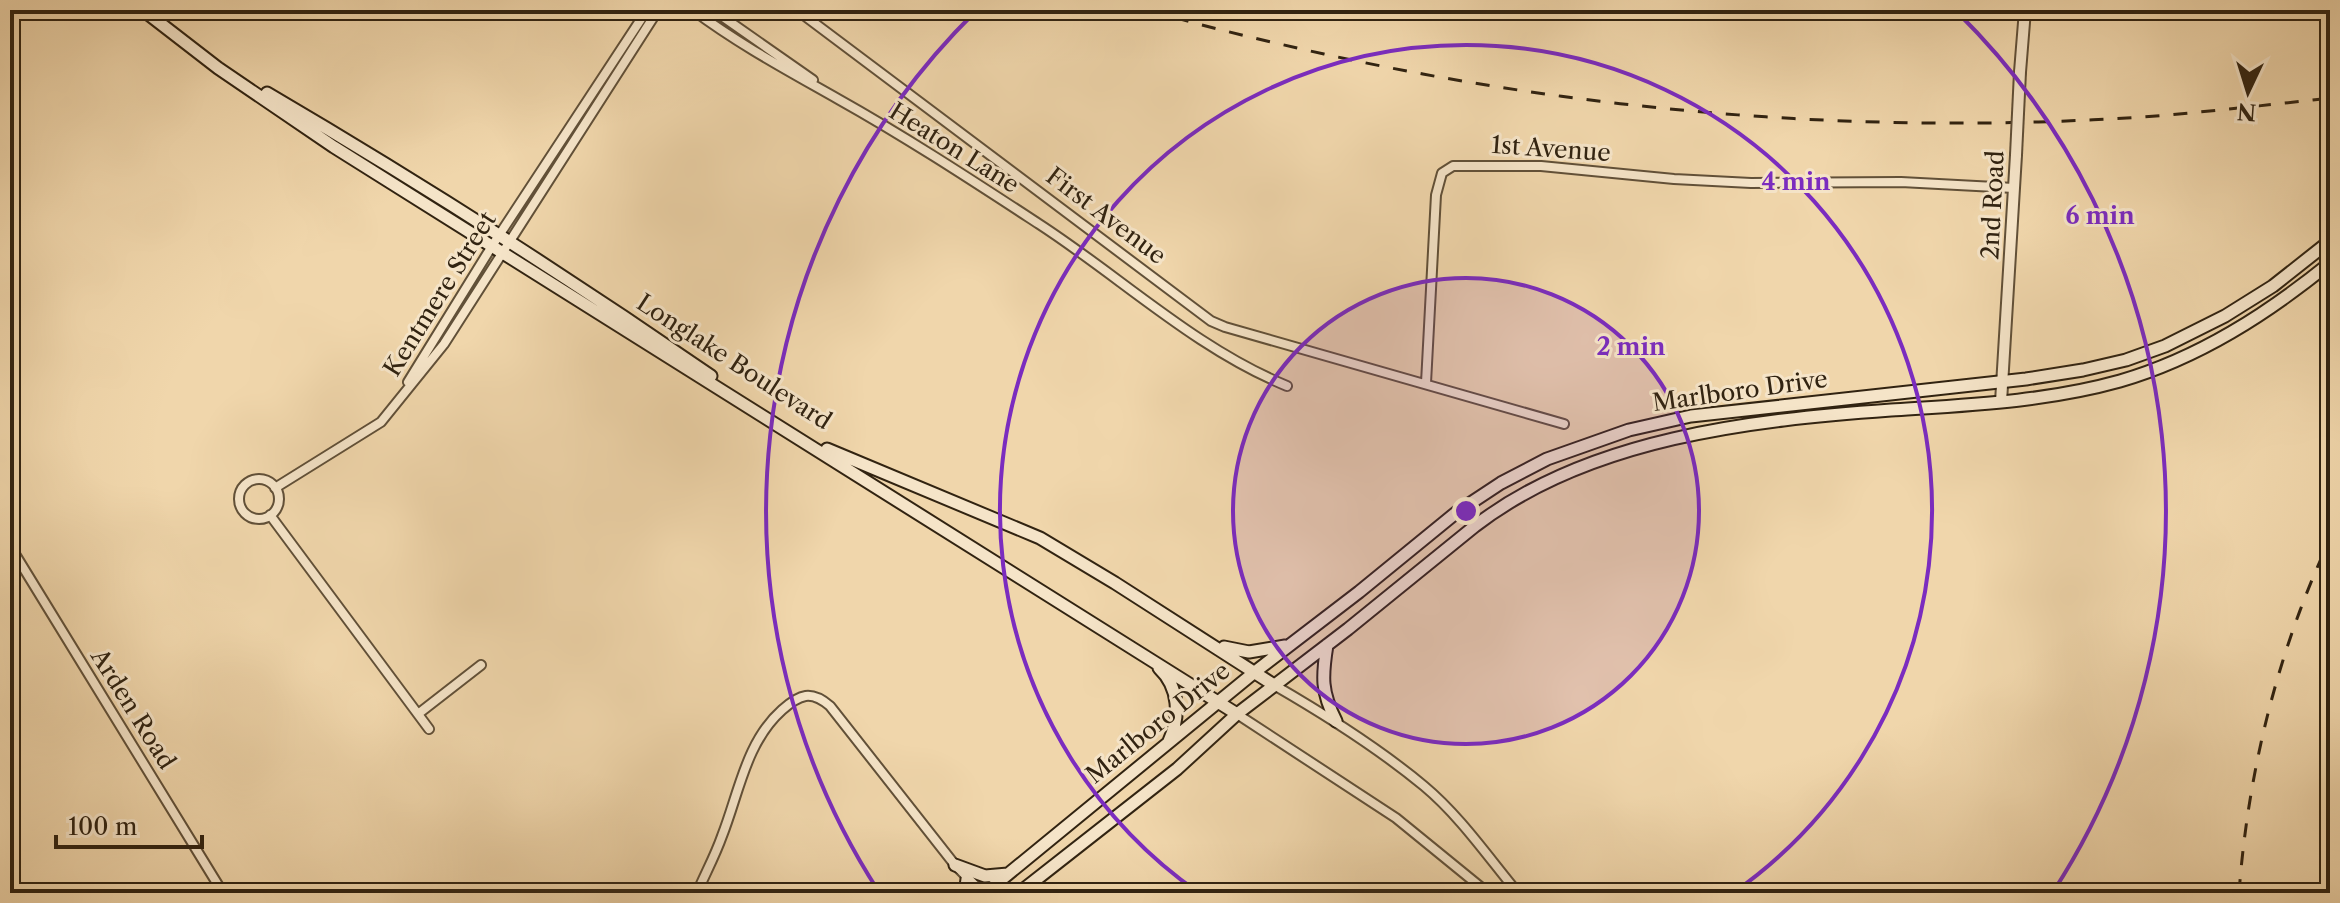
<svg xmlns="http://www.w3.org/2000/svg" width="2340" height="903" font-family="'Libre Caslon Text',serif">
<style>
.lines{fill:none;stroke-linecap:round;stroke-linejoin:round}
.minor-casing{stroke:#615038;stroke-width:12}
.tertiary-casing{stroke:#615038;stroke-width:14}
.secondary-casing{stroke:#312311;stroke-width:15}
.minor{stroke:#f5e4c8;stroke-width:8}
.tertiary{stroke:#f5e4c8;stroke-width:10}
.secondary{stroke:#f5e4c8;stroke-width:11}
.rail{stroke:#312311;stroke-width:3;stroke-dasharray:14 14;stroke-linecap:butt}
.tertiary-bridge-casing{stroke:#615038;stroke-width:14;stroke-linecap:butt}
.tertiary-bridge{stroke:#f5e4c8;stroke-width:10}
.ring{fill:none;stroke:#7b2cbf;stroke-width:4}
.labels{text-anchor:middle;stroke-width:6;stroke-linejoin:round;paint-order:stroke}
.street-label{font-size:24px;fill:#312311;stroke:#f5e4c8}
.centre{fill:#7b2cbf;stroke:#f5e4c8;stroke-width:4}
.ring-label{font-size:24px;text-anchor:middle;font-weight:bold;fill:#7b2cbf;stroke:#f5e4c8;stroke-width:6;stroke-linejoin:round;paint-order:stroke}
</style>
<rect width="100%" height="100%" fill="#f0d6ab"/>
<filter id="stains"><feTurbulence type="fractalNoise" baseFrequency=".0025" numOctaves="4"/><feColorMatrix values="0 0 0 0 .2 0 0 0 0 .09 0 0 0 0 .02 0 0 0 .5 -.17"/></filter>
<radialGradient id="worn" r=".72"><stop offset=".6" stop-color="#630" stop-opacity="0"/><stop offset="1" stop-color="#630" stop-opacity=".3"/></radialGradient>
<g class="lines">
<defs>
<path id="minor" d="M 693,10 C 740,45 787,70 838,99 C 906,137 973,181 1039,224 C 1122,278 1195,348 1287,386
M 713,10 L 813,80
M 797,10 L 1211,321 L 1225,327 L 1564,424
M 1446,10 L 1446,15
M 408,382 L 492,246 L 647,10
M 1426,383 L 1436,195 L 1442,173 L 1453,166 L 1541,166 L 1674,179 L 1751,183 L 1901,182 L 2014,188
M239 499a20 20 0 1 1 40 0a20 20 0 1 1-40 0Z
M 275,488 L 381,422 L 444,344 L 658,10
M 270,515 L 429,729
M 10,546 L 223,893
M 1274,685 C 1326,715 1377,747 1424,786 C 1460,816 1488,857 1518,893
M 418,714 L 481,665
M 1237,714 L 1396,818 L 1488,893
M 697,893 C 705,874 715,856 722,836 C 739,793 746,742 782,710 C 800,694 811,690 830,706 L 955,865 L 983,893"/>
<path id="tertiary" d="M 2020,72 L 2025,10
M 2001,402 L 2016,155"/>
<path id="secondary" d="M 143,10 L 218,68 L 334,147 L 1237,714
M 267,93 C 419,182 566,276 711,376
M 827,449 L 1040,538 L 1115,583 L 1274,685
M 1327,645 C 1322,676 1321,692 1336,721
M 1224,647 L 1249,652 L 1285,646
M 1159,668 C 1180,688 1180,717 1169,741
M 955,865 L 985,876 L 1008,874
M 965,893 L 967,879
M 985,893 L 1256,671 L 1359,592 L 1457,512 L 1501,483 L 1547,459 L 1629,430 L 1691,416 L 2026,379 L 2083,370 L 2126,360 L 2165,346 L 2225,316 L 2273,286 L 2330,241
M 1019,893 L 1177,769 L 1237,714 L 1348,629 L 1475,526 C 1589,438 1752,420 1891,410 C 1967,405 2045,402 2120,381 C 2199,358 2267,314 2330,263"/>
</defs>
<!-- minor casing -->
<use href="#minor" class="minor-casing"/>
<!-- tertiary casing -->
<use href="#tertiary" class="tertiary-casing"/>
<!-- secondary casing -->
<use href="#secondary" class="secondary-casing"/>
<!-- minor -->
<use href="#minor" class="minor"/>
<!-- tertiary -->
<use href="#tertiary" class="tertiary"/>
<!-- secondary -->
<use href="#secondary" class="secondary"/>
<!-- rail -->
<path class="rail" d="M 1148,10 C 1206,27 1265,41 1324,54 C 1592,113 1869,135 2143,117 C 2206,112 2268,105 2330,98
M 2239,893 C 2248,771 2278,650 2330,539"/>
<defs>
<path id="tertiary-bridge" d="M 2016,155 L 2020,72"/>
</defs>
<!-- tertiary-bridge casing -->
<use href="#tertiary-bridge" class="tertiary-bridge-casing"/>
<!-- tertiary-bridge -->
<use href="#tertiary-bridge" class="tertiary-bridge"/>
</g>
<!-- distance rings -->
<circle cx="1466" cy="511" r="233" fill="#7b2cbf" fill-opacity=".12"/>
<g class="ring">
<circle cx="1466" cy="511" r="233"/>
<path d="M1199 893A466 466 0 1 1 1733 893"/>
<path d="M879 892A700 700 0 0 1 975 12M1957 12A700 700 0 0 1 2053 892"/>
</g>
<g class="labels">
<!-- street labels -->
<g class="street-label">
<text transform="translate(954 148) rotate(32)" y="8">Heaton Lane</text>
<text transform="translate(1551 149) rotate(4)" y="8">1st Avenue</text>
<text transform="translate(1993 205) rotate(-87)" y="8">2nd Road</text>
<text transform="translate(1106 216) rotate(37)" y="8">First Avenue</text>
<text transform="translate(440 294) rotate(-58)" y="8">Kentmere Street</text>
<text transform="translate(734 362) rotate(33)" y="8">Longlake Boulevard</text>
<text transform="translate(1740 391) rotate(-8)" y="8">Marlboro Drive</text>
<text transform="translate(133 709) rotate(58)" y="8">Arden Road</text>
<text transform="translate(1158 723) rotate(-39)" y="8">Marlboro Drive</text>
</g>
</g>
<circle cx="1466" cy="511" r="12" class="centre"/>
<g class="ring-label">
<text x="1796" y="190">4 min</text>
<text x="2100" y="224">6 min</text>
<text x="1631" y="355">2 min</text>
</g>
<!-- margin -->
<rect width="2340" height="903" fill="none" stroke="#f0d6ab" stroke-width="40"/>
<rect x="12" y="12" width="2316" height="879" fill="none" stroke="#312311" stroke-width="4"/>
<rect x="20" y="20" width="2300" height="863" fill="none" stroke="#312311" stroke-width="2"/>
<!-- north arrow -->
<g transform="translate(2248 92) rotate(184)" stroke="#f5e4c8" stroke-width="6" paint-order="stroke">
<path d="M0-6L14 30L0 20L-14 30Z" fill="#312311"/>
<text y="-12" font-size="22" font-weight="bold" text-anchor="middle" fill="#312311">N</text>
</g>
<!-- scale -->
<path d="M56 835v12h146v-12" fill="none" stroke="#312311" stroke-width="4"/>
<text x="68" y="835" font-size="24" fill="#312311" stroke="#f5e4c8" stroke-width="6" paint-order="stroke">100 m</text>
<rect width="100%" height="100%" filter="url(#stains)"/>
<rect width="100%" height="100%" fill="url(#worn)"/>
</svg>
